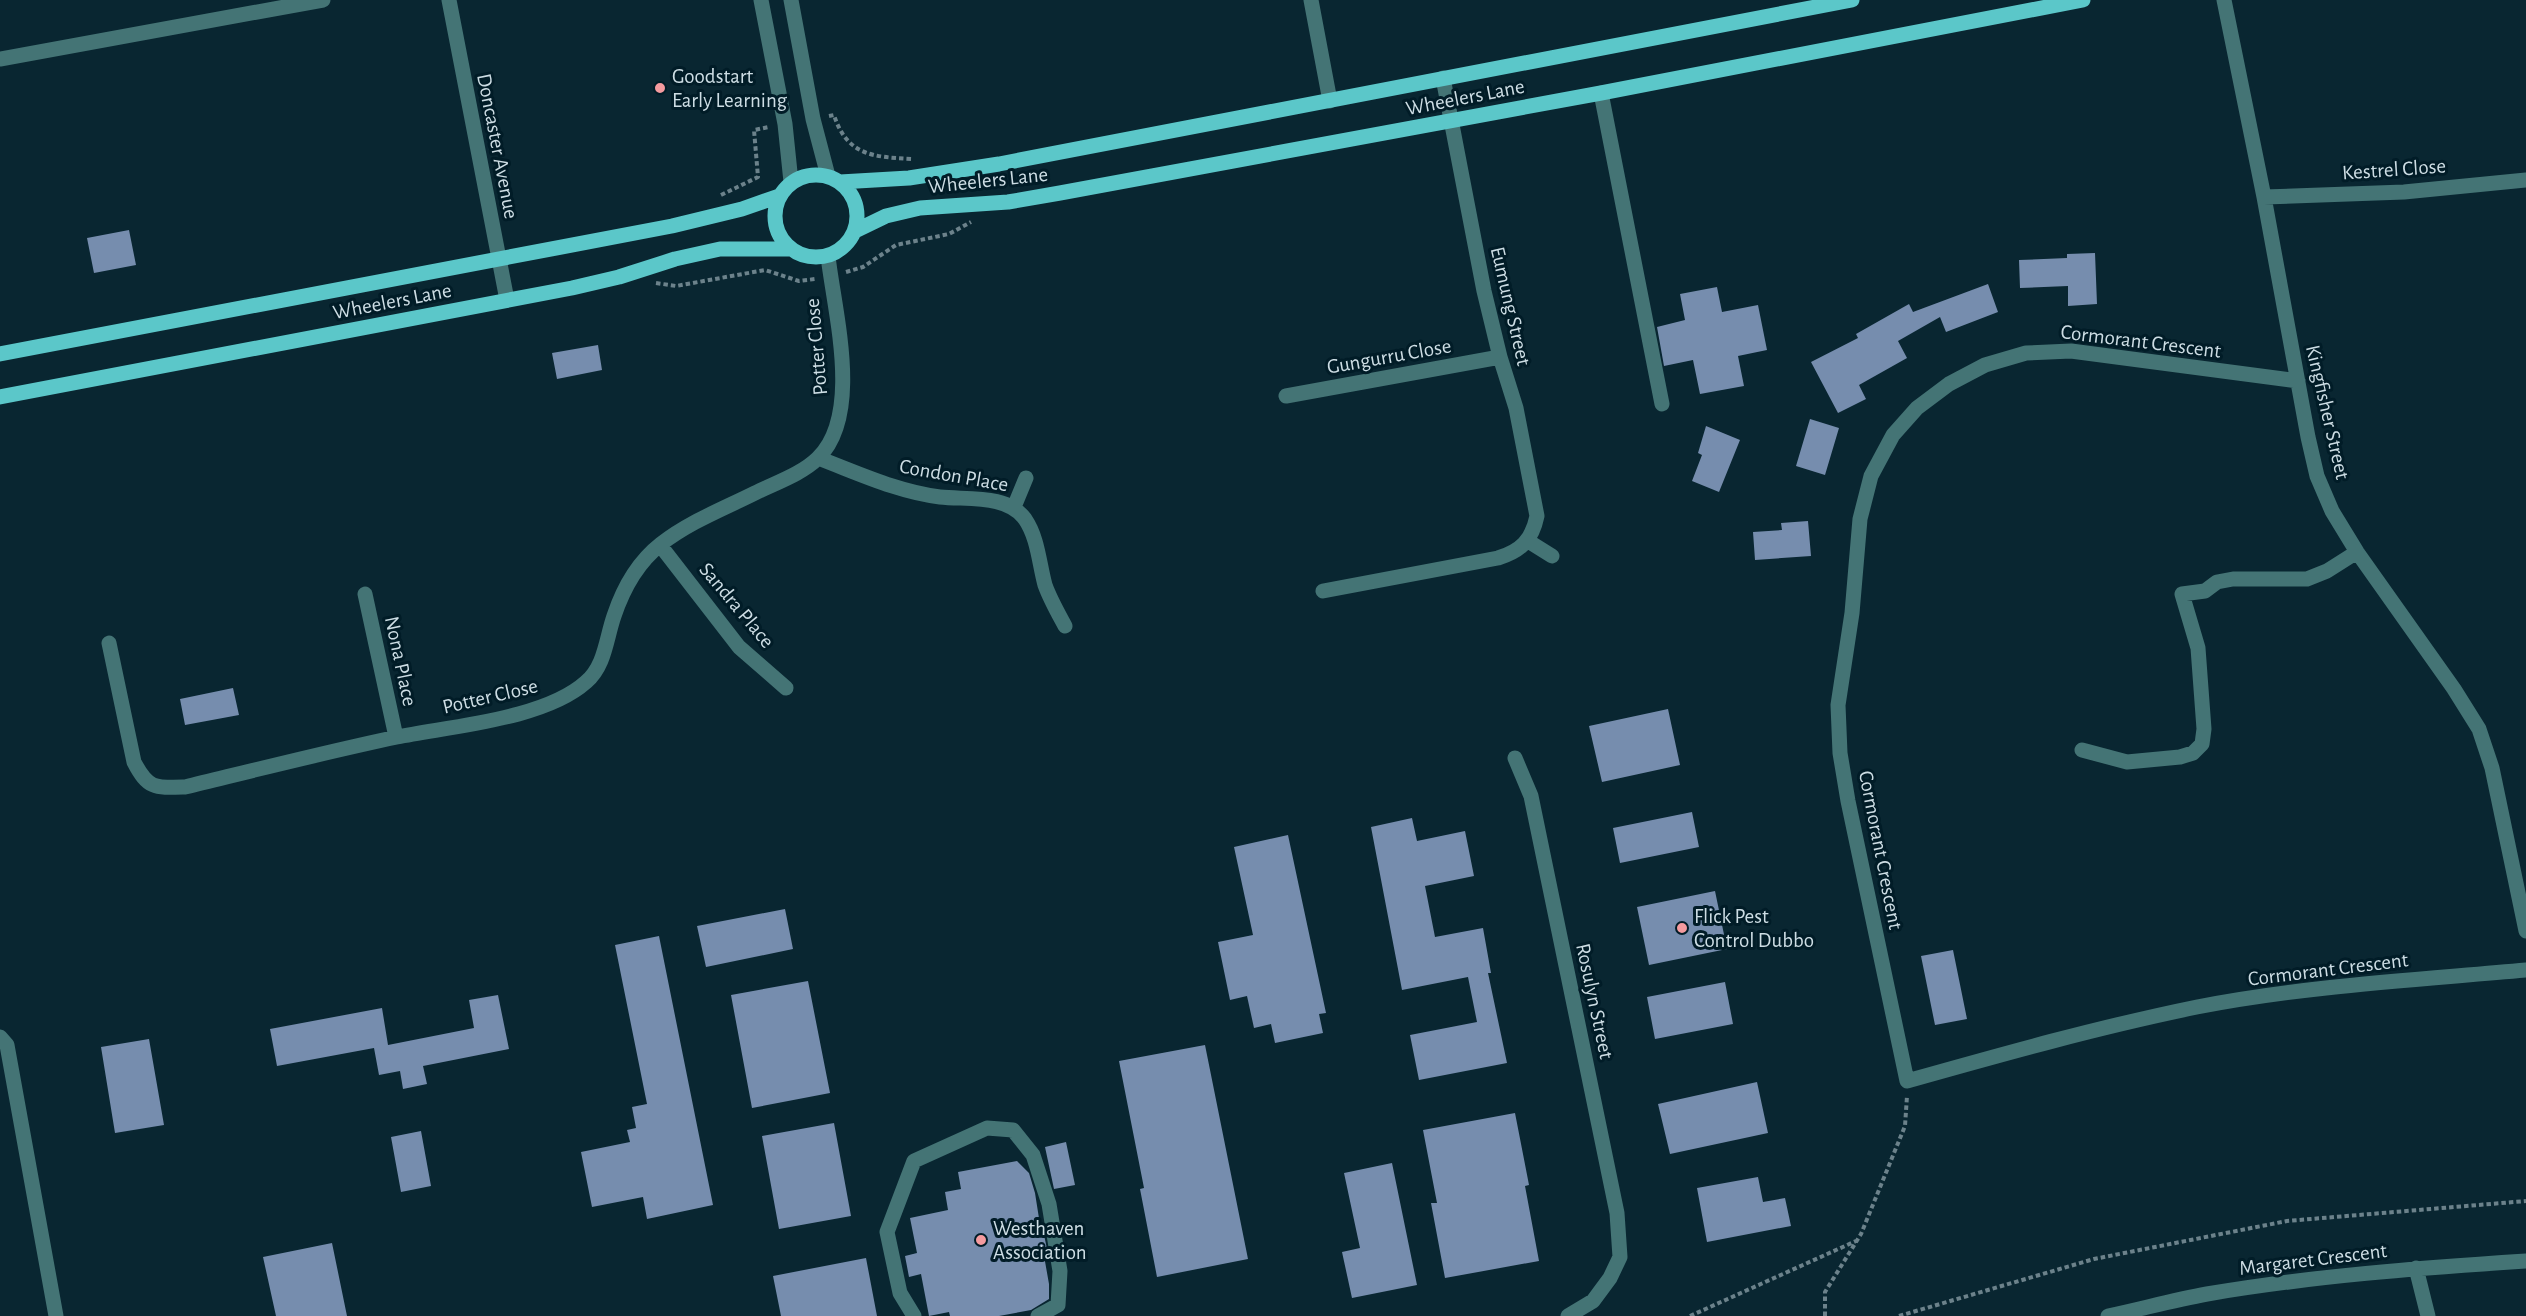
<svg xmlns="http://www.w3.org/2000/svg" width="2526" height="1316" font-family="'Alegreya Sans',sans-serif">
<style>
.building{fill:#768dae}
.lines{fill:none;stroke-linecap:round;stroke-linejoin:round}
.path{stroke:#6c828b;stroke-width:4;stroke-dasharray:4.5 3;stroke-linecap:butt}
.minor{stroke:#447475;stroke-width:15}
.major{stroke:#5bc7c9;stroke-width:15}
.poi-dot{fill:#f49b9f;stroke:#011c27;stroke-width:2}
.labels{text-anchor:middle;stroke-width:6;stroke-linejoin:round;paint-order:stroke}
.poi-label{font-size:21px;fill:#cddde4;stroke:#011c27;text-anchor:start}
.street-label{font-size:21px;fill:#cddde4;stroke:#011c27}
</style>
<rect width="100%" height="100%" fill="#092631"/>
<!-- building -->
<path class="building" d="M 129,230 L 136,265 L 94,273 L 87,238 Z
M 2095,253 L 2097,304 L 2068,306 L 2068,286 L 2020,288 L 2019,260 L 2067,258 L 2067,254 Z
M 1988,284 L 1998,312 L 1946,332 L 1940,317 L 1898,341 L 1907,358 L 1859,385 L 1866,399 L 1838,413 L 1811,362 L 1858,338 L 1856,334 L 1909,304 L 1913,312 Z
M 1717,287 L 1722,312 L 1758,305 L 1767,350 L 1738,356 L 1744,386 L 1700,394 L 1693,360 L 1664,366 L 1657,327 L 1685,320 L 1680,294 Z
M 598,345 L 602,370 L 557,379 L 552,353 Z
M 1810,419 L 1839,428 L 1825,475 L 1796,466 Z
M 1706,426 L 1740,440 L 1719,492 L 1692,481 L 1702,455 L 1698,453 Z
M 1808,521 L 1811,556 L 1755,560 L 1753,532 L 1782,530 L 1781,523 Z
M 233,688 L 239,715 L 185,725 L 180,699 Z
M 1668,709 L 1680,765 L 1602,782 L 1589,726 Z
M 1692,812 L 1699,847 L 1620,863 L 1613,828 Z
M 1412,818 L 1417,841 L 1465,831 L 1474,876 L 1425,886 L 1435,937 L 1483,928 L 1491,973 L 1488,973 L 1507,1063 L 1419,1080 L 1410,1035 L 1477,1022 L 1468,977 L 1402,990 L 1371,827 Z
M 1288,835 L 1326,1013 L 1319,1014 L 1323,1033 L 1275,1043 L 1271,1024 L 1254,1028 L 1247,996 L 1230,1000 L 1218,942 L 1253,935 L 1234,847 Z
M 1715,891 L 1727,949 L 1649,965 L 1637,907 Z
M 785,909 L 793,949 L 706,967 L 697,926 Z
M 659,936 L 713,1205 L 647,1219 L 643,1197 L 592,1207 L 581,1152 L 630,1142 L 627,1130 L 636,1128 L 632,1107 L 647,1104 L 615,945 Z
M 1953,950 L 1967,1019 L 1935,1025 L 1921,956 Z
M 808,981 L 830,1093 L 752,1108 L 731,995 Z
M 1725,982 L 1733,1024 L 1655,1039 L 1647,997 Z
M 498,995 L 509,1049 L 423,1066 L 427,1084 L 403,1089 L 400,1071 L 379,1075 L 374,1048 L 277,1066 L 270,1029 L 382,1008 L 388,1045 L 474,1028 L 469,1000 Z
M 149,1039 L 164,1125 L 115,1133 L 101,1047 Z
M 1205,1045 L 1248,1259 L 1157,1277 L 1140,1189 L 1144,1188 L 1119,1061 Z
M 1757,1082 L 1768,1133 L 1670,1154 L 1658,1104 Z
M 1515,1113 L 1529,1185 L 1525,1186 L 1539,1261 L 1445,1278 L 1431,1203 L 1437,1203 L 1423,1130 Z
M 834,1123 L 851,1216 L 779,1229 L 762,1136 Z
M 421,1131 L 431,1186 L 401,1192 L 391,1137 Z
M 1066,1142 L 1075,1185 L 1054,1189 L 1045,1147 Z
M 1017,1161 L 1029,1173 L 1035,1193 L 1041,1231 L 1043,1230 L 1047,1249 L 1043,1250 L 1049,1284 L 1049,1299 L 1031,1310 L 999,1316 L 950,1316 L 949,1312 L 929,1316 L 921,1274 L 909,1277 L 905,1256 L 917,1253 L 910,1218 L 948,1210 L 945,1192 L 961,1189 L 958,1172 Z
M 1392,1163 L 1417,1285 L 1352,1298 L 1342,1252 L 1360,1248 L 1344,1173 Z
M 1758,1177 L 1763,1202 L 1785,1198 L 1791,1226 L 1707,1242 L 1697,1188 Z
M 332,1243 L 347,1316 L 276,1316 L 263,1257 Z
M 866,1258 L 877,1316 L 781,1316 L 773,1276 Z"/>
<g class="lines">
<!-- path -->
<path class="path" d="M 829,116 L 834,115 C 847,156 874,157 912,159
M 721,195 L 758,177 L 754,130 L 769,127
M 846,272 L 863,267 L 896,245 L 949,234 L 971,222
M 656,283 L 676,286 L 765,270 L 799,281 L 815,279
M 1690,1316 L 1856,1241
M 1825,1316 L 1825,1292 L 1861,1234 L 1905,1126 L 1907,1096
M 1899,1316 L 2094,1259 L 2287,1221 L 2526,1201"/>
<!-- minor -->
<path class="minor" d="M 449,0 L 507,300
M 761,0 L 785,124 L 791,182
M 791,0 L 813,119 L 828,176
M 1311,0 L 1330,101
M 2224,0 L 2264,197 L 2308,437 L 2317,476 L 2332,511 L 2357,552 L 2454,689 L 2479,729 L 2492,768 L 2526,931
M 0,59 L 323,0
M 1601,93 L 1662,404
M 2264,197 L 2404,192 L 2526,180
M 2298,381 L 2071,351 L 2026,353 L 1985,365 L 1949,384 L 1917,408 L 1893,435 L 1871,476 L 1860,519 L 1852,613 L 1838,705 L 1840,753 L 1848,801 L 1907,1081 C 2003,1054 2099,1027 2197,1007 C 2305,986 2416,980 2526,970
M 1286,396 L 1500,357
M 818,458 C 858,473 898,492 940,497 C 968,500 1007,494 1025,519 C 1038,538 1039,563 1045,585 C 1050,599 1058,613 1065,626
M 1014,507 L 1026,478
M 1528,541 L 1552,556
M 660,545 L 739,647 L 786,688
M 1323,591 L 1498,558 C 1521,551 1532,540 1537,516 L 1516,408 L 1500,357 L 1484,291 L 1443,78
M 365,594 L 396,737
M 109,643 L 134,762 C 148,789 155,788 185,787 C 255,770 326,752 397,737 C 452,726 545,719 586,682 C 605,666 606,639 614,616 C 623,589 638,562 661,544 C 689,522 723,509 755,493 C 775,483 802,474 818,458 C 863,414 834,311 828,256
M 2082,750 L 2127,762 L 2180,757 L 2193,753 L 2202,744 L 2204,729 L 2198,648 L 2182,594 L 2205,591 L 2217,582 L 2233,579 L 2307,579 L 2327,571 L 2357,552
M 1515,758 L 1531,796 L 1617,1213 L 1620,1257 L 1610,1278 L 1593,1301 L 1568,1316
M 0,1037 L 7,1045 L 56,1316
M 2416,1268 L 2428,1316
M 914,1316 L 900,1293 L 887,1232 L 914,1161 L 987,1128 L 1013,1130 L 1033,1155 L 1049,1204 L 1060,1271 L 1058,1305 L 1038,1316
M 2108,1316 C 2141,1309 2174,1300 2207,1294 C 2313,1276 2419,1268 2526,1261"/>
<!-- major -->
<path class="major" d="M775 216a41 41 0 1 1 82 0a41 41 0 1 1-82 0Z
M 840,182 L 909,178 L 999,164 L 1852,0
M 855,231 L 886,216 L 920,208 L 1008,202 L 1060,193 L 1601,93 L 2083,0
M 0,354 L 672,226 L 742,209 L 779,196
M 0,397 L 572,288 L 619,277 L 675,259 L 720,249 L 791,249"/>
</g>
<!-- markers -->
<g class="poi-dot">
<circle cx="660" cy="88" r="6"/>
<circle cx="1682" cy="928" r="6"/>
<circle cx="981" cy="1240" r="6"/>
</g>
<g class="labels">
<!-- poi labels -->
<g class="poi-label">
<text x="672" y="83">Goodstart<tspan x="672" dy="24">Early Learning</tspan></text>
<text x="1694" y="923">Flick Pest<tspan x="1694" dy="24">Control Dubbo</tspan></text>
<text x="993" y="1235">Westhaven<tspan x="993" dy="24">Association</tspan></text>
</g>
<!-- street labels -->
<g class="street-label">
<text transform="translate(1465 97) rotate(-11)" y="7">Wheelers Lane</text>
<text transform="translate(498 146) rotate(79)" y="7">Doncaster Avenue</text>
<text transform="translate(2394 169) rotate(-4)" y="7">Kestrel Close</text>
<text transform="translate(988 180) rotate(-6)" y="7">Wheelers Lane</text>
<text transform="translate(392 301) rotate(-11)" y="7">Wheelers Lane</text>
<text transform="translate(1511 306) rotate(77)" y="7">Eumung Street</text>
<text transform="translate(2141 341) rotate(7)" y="7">Cormorant Crescent</text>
<text transform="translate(816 347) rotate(-95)" y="7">Potter Close</text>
<text transform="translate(1389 356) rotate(-10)" y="7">Gungurru Close</text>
<text transform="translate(2328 412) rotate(77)" y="7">Kingfisher Street</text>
<text transform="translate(954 475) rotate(10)" y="7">Condon Place</text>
<text transform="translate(737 605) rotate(50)" y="7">Sandra Place</text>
<text transform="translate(401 661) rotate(78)" y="7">Nona Place</text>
<text transform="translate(490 696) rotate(-13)" y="7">Potter Close</text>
<text transform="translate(1881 850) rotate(79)" y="7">Cormorant Crescent</text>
<text transform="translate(2328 969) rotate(-7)" y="7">Cormorant Crescent</text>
<text transform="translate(1595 1001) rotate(78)" y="7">Rosulyn Street</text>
<text transform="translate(2313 1259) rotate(-7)" y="7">Margaret Crescent</text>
</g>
</g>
</svg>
